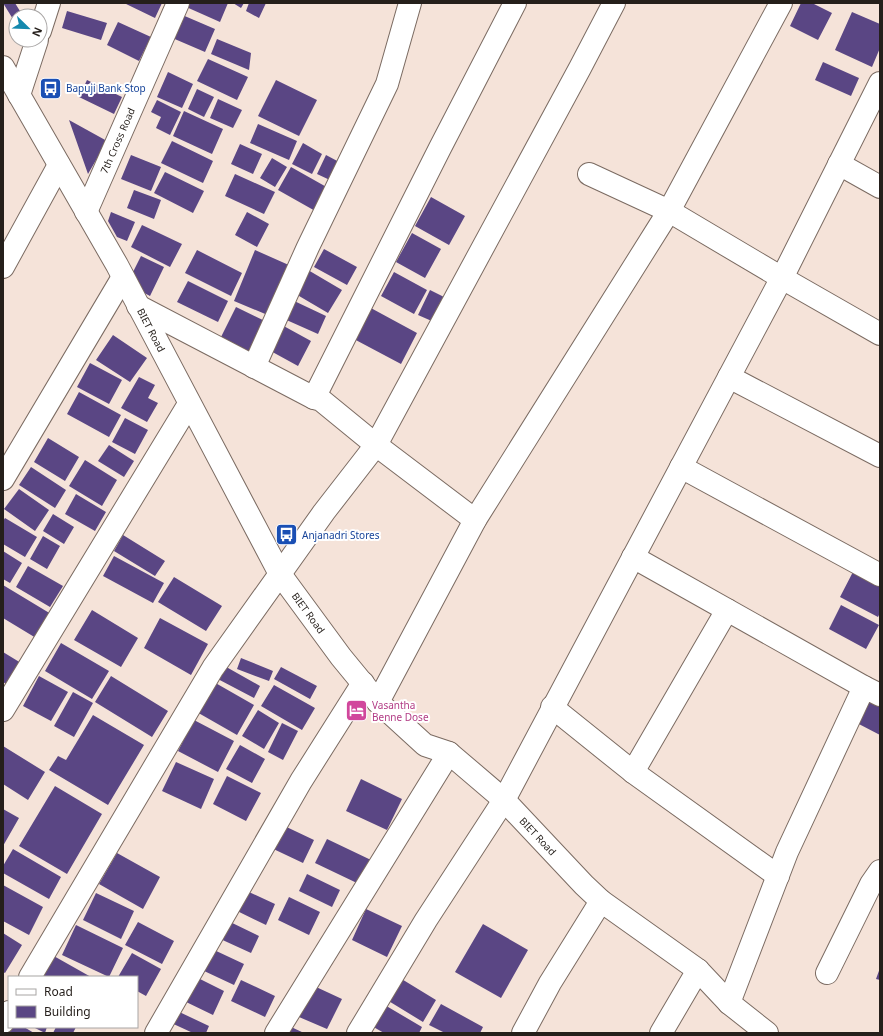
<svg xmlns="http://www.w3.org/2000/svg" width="883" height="1036" font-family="'Noto Sans',sans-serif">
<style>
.building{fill:#5a4684}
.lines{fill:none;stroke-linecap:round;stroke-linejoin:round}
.minor-casing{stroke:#7b6b62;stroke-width:24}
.minor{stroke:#fff;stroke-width:22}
.labels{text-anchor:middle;stroke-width:4;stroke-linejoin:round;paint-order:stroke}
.transit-label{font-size:10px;fill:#164399;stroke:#fff;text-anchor:start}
.street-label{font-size:10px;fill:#251f1b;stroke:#fff}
.hotel-label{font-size:10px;fill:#b23c85;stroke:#fff;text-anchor:start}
</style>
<rect width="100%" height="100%" fill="#f5e3d9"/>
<!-- building -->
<path class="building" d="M 3,3 L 15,3 L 23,16 L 16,16 L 16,24 Z
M 124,3 L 162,3 L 155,18 Z
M 185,3 L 228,3 L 220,22 L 184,6 Z
M 233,3 L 244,3 L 241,8 Z
M 249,3 L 266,3 L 259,18 L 246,11 Z
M 801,3 L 812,3 L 832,13 L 818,40 L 790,26 Z
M 67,11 L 107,23 L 101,40 L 62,28 Z
M 852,12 L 880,24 L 880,48 L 872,67 L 835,50 Z
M 180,14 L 215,29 L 205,52 L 170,37 Z
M 118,22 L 151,37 L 139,61 L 107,45 Z
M 217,39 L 251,53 L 249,70 L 211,54 Z
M 208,59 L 248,77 L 237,100 L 197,81 Z
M 823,62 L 859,78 L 851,96 L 815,80 Z
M 168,72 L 193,84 L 182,108 L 157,97 Z
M 87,80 L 122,97 L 114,114 L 79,97 Z
M 276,80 L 317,100 L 299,136 L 258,116 Z
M 197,89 L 214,97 L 204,117 L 188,109 Z
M 218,99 L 242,110 L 233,128 L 210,118 Z
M 157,100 L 181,112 L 170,135 L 156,128 L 161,117 L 151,112 Z
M 184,111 L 223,129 L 212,154 L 173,136 Z
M 69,120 L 107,141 L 88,174 Z
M 258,124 L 297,141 L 289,160 L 250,143 Z
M 172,141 L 213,161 L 203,183 L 161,163 Z
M 303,143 L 322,154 L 312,174 L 292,164 Z
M 240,144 L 262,154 L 253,174 L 231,164 Z
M 131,155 L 161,167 L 151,191 L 121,179 Z
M 326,155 L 341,163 L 332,181 L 317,174 Z
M 272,158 L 287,167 L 275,187 L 260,178 Z
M 291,167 L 330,189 L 317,212 L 278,190 Z
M 165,172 L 204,191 L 193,213 L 154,193 Z
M 235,174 L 275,192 L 264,214 L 225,196 Z
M 134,190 L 161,200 L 154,219 L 127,208 Z
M 431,197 L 465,216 L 449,245 L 415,226 Z
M 111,212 L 135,222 L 127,241 L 117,237 L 108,221 Z
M 247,212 L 269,224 L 257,247 L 235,235 Z
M 142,225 L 182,244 L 170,267 L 131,247 Z
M 412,233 L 441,249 L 425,278 L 396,262 Z
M 324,249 L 357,267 L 347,285 L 314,267 Z
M 197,250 L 242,273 L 231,296 L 185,273 Z
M 255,250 L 291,266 L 270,316 L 234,301 Z
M 141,256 L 164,267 L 150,296 L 127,284 Z
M 308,270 L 342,290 L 328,313 L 294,293 Z
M 394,272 L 427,290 L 414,314 L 381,296 Z
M 188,281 L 228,301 L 218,322 L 177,302 Z
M 430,290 L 446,298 L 434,322 L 418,315 Z
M 290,299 L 326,316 L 318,334 L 282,318 Z
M 236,307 L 269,323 L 253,355 L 220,339 Z
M 369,307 L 417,333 L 401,364 L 352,338 Z
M 280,324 L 311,341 L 298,366 L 267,349 Z
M 113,335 L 147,358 L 130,382 L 96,360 Z
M 90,363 L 122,380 L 109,404 L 77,387 Z
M 139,377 L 155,385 L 148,398 L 158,403 L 147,422 L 121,408 Z
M 79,392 L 121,415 L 109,437 L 67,414 Z
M 125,418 L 148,430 L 135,454 L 112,442 Z
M 48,438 L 79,457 L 65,481 L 34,462 Z
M 109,445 L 134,461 L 124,477 L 98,461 Z
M 85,460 L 117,480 L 102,506 L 69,486 Z
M 31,467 L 66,490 L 55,508 L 19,485 Z
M 19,489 L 49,510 L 35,531 L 4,509 Z
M 76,494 L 106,512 L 95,531 L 65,514 Z
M 53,514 L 74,527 L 64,544 L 43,531 Z
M 5,518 L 37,537 L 25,557 L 3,544 L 3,521 Z
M 123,535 L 165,561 L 155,576 L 114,551 Z
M 43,536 L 60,546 L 47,569 L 30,559 Z
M 3,551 L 22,563 L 10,583 L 3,579 Z
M 114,556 L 164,583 L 153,603 L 103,576 Z
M 28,566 L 63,586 L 50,607 L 16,587 Z
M 855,568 L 880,581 L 880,613 L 878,617 L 840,597 Z
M 174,577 L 222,606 L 206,631 L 158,602 Z
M 3,585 L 51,614 L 36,638 L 3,618 Z
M 841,605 L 879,625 L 866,649 L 829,629 Z
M 92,610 L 138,638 L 121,667 L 74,640 Z
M 160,618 L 208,644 L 191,675 L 144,648 Z
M 61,643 L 109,671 L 92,699 L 45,671 Z
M 3,652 L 21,663 L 8,685 L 3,682 Z
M 241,658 L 273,671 L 269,681 L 237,669 Z
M 221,664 L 260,686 L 254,698 L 214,677 Z
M 281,667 L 317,686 L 310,699 L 274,679 Z
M 39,676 L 68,692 L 51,721 L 23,706 Z
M 111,676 L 168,711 L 152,737 L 95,702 Z
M 212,681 L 254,705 L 237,735 L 195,711 Z
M 274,685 L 315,708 L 302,730 L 261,706 Z
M 872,690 L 880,694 L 880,735 L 855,722 Z
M 73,692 L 93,703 L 74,737 L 54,726 Z
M 258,710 L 279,723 L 264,749 L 242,736 Z
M 93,715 L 144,745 L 108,805 L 49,770 L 58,756 L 66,760 Z
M 194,720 L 234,741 L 218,772 L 178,751 Z
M 282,723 L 298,731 L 283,760 L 268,752 Z
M 240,745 L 265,759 L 252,783 L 226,769 Z
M 3,746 L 45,772 L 28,800 L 3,784 Z
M 176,762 L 214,779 L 201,809 L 162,791 Z
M 227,776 L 261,793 L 246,821 L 213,804 Z
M 361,779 L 402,799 L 387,830 L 346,811 Z
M 55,786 L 102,814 L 67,874 L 19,846 Z
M 3,809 L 19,818 L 3,846 Z
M 276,822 L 314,840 L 303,863 L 265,845 Z
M 327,839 L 371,860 L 359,884 L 315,863 Z
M 13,849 L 61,877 L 49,899 L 3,873 L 3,866 Z
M 117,853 L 160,877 L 143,909 L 99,884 Z
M 307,874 L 340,890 L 332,907 L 299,891 Z
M 3,885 L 43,907 L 29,935 L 3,921 Z
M 238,887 L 275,904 L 266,925 L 229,907 Z
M 96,893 L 134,911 L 121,939 L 83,920 Z
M 289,897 L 320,912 L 309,935 L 278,920 Z
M 366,909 L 402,926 L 387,957 L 352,940 Z
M 224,919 L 259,936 L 251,953 L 216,937 Z
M 138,922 L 174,941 L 162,964 L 125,945 Z
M 483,924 L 528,950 L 501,998 L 455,972 Z
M 76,925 L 123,948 L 109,977 L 62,955 Z
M 3,933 L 22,945 L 5,973 L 3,972 Z
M 212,949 L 244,964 L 234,985 L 202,970 Z
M 132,953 L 161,969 L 146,996 L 137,991 L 137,977 L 118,977 Z
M 52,955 L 91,977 L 40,977 Z
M 880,968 L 880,980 L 876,979 Z
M 194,976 L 224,991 L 213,1015 L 182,1000 Z
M 400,978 L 436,1000 L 423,1022 L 387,1000 Z
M 241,980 L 275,996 L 265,1017 L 231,1001 Z
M 314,986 L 342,999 L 327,1029 L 299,1017 Z
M 383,1004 L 422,1027 L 419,1033 L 384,1033 L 370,1025 Z
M 441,1004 L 483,1027 L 480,1033 L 445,1033 L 429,1025 Z
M 173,1009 L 209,1026 L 206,1033 L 193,1033 L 167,1021 Z
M 289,1026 L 304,1033 L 286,1033 Z
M 12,1027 L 24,1027 L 34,1033 L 8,1033 Z
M 33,1027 L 47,1027 L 45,1033 Z
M 56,1027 L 76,1027 L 73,1033 L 53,1033 Z"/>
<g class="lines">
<defs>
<g id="minor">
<path d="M 40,31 L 49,3"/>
<path id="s1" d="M 3,67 L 117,265 L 280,574 L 341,657 L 378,702 L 425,745 L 449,753 L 504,800 L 584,885 L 601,901 L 698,970 L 729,1003 L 767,1033"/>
<path d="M 19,95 L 37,40"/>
<path d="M 839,164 L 880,187"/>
<path d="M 589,174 L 669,211 L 782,278 L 880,334"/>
<path id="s2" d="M 86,212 L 178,3"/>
<path d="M 3,267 L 59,165"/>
<path d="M 138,306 L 314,398 L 321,400 L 376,445 L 475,520"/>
<path d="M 254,367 L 308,247 L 387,84 L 410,3"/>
<path d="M 729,377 L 880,456"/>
<path d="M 314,398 L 440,148 L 515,3"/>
<path d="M 681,467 L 880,575"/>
<path d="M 3,479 L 123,277"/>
<path d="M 633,557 L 864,687"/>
<path d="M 378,702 L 475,520 L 669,211 L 781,3"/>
<path d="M 552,707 L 633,772 L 778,876"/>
<path d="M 3,710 L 189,404"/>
<path d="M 633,772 L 727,610"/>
<path d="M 827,973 L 871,884 L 880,871"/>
<path d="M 30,977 L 213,668 L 324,512 L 376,445 L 580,68 L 614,3"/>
<path d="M 729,1003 L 787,852 L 864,687 L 880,695"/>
<path d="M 3,1022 L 9,1012"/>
<path d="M 156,1033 L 301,781 L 363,683"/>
<path d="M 276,1033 L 449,753"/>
<path d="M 358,1033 L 426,920 L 504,800 L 787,268 L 880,83"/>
<path d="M 523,1033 L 550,983 L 601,901"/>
<path d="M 661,1033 L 698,970"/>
</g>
</defs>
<!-- minor casing -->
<use href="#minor" class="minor-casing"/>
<!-- minor -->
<use href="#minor" class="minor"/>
</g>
<!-- icons -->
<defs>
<symbol id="bus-square" viewBox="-11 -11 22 22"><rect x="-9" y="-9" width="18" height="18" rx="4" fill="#1a4fb4" stroke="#fff"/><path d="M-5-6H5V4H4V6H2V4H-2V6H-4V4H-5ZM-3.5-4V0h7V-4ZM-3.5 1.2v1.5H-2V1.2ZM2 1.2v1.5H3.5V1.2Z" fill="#fff"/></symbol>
<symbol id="hotel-square" viewBox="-11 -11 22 22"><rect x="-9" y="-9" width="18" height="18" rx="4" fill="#d1479c" stroke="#fff"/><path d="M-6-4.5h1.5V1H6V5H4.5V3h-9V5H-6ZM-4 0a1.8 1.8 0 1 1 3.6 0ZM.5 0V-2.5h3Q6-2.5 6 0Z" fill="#fff"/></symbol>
</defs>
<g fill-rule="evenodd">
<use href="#bus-square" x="38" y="76" width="25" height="25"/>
<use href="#bus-square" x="274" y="522" width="25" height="25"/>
<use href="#hotel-square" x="344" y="698" width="25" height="25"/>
</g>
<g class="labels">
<!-- transit labels -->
<g class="transit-label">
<text x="66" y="92">Bapuji Bank Stop</text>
<text x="302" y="539">Anjanadri Stores</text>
</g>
<!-- street labels -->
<g class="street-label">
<text dy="4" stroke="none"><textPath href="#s2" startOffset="78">7th Cross Road</textPath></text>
<text dy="4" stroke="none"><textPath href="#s1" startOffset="302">BIET Road</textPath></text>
<text dy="4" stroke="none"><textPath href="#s1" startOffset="626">BIET Road</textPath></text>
<text dy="4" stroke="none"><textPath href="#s1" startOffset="950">BIET Road</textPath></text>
</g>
<!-- hotel labels -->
<g class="hotel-label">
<text x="372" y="709">Vasantha<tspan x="372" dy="12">Benne Dose</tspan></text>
</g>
</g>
<!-- border -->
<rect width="883" height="1036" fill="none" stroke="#251f1b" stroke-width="8"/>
<!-- legend -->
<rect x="8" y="976" width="130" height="52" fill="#ffffff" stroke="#a8a5a4"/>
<rect x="16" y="989" width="20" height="6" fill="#ffffff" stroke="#a8a5a4"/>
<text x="44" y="996" font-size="12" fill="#251f1b">Road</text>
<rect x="16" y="1006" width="20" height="12" fill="#5a4684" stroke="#a8a5a4"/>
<text x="44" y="1016" font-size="12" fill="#251f1b">Building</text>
<!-- north arrow -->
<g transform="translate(28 28) rotate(113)"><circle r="19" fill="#ffffff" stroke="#a8a5a4"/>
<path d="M0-3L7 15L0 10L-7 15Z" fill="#1489ae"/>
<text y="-6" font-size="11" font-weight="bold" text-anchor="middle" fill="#251f1b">N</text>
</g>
</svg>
